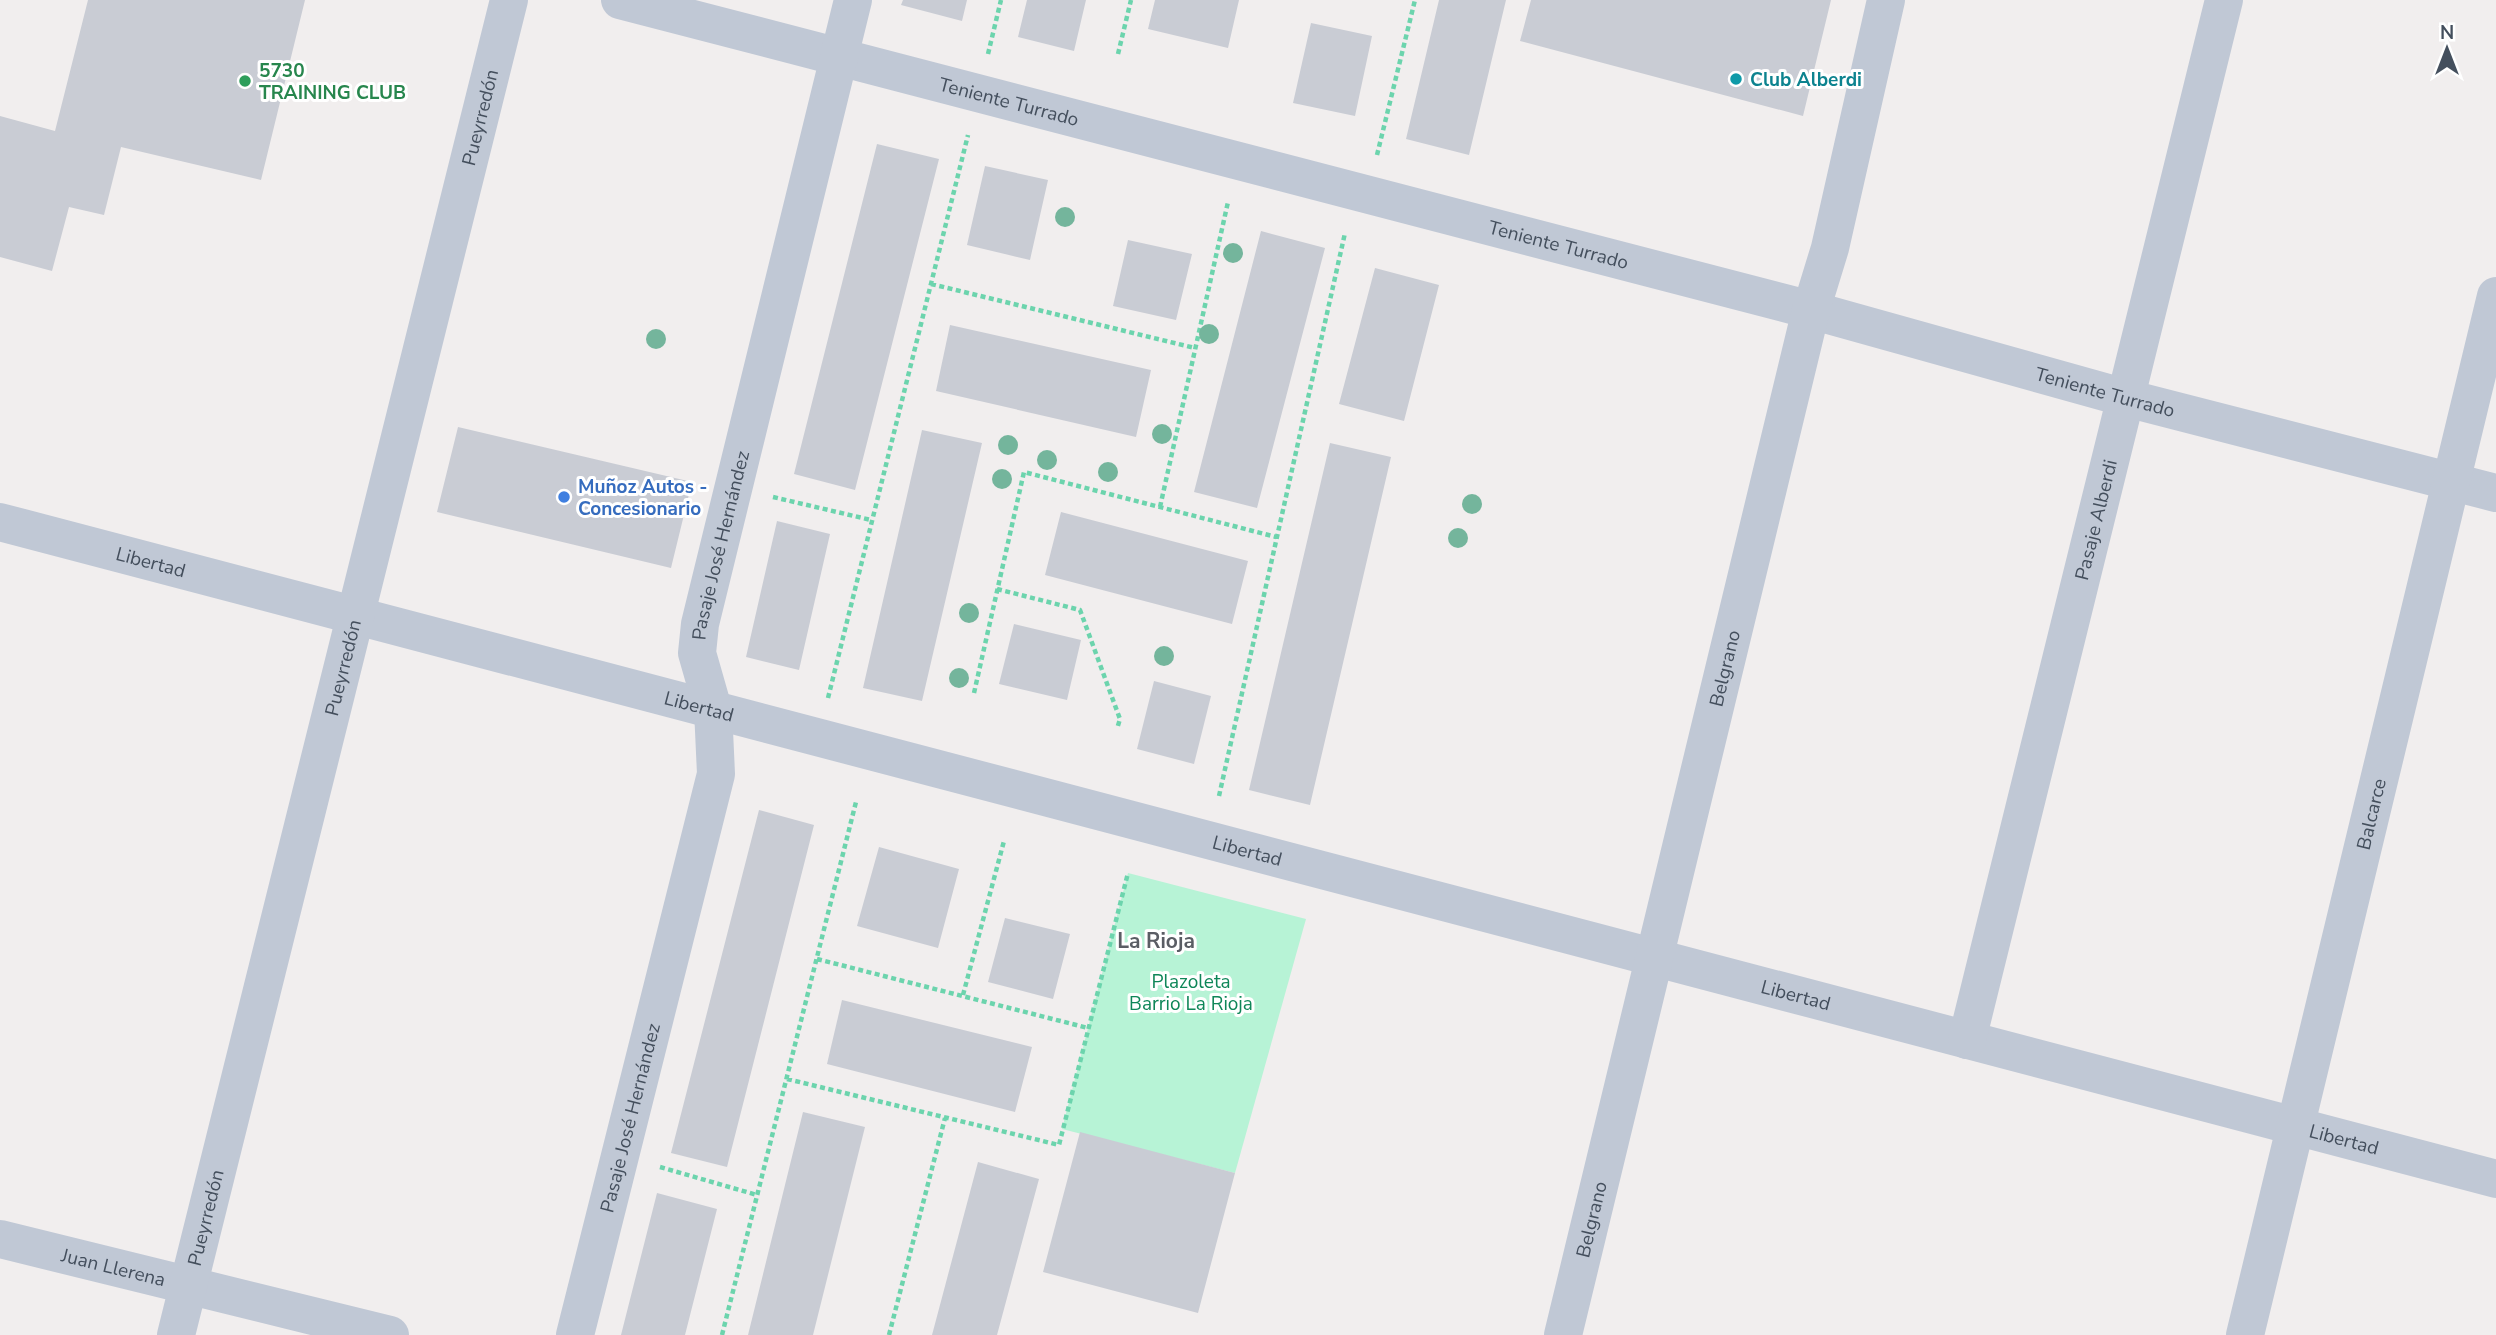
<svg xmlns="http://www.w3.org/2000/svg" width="2496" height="1335" font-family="'Nunito Sans',sans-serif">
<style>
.green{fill:#b7f3d6}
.building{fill:#c9ccd4}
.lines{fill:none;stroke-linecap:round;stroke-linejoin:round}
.path{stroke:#6cd4ad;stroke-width:4.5;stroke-dasharray:5 3.5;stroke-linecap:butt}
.minor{stroke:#c0c8d5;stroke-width:38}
.tree{fill:#74b59c}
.culture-dot{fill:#0f9aa8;stroke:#fff;stroke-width:2.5}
.leisure-dot{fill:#2e9e5b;stroke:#fff;stroke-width:2.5}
.shop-dot{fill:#3f7fe0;stroke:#fff;stroke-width:2.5}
.labels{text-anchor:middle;stroke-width:6;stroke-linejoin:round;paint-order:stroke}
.leisure-label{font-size:19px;font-weight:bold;fill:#27864d;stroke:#fff;text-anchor:start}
.culture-label{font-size:19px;font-weight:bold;fill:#0d838f;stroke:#fff;text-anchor:start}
.street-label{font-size:19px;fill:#444f5d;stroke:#fff}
.shop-label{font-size:19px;font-weight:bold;fill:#366cbe;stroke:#fff;text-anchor:start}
.park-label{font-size:19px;fill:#0e8658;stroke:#fff}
.neighbourhood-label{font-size:21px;font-weight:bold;fill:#5a5d64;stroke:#fff}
</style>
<rect width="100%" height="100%" fill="#f1eeee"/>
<!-- green -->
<path class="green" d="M 1128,873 L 1306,919 L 1235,1173 L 1062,1129 Z"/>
<!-- building -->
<path class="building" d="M 88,0 L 305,0 L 261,180 L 121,147 L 104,215 L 69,207 L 52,271 L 0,257 L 0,116 L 55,131 Z
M 903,0 L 967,0 L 962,21 L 901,5 Z
M 1027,0 L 1086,0 L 1074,51 L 1018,37 Z
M 1155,0 L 1239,0 L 1228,48 L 1148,29 Z
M 1439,0 L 1506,0 L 1469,155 L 1406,139 Z
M 1531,0 L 1831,0 L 1803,116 L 1520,41 Z
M 1311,23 L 1372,36 L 1355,116 L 1293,103 Z
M 877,144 L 939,159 L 855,490 L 794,474 Z
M 985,166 L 1048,180 L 1030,260 L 967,245 Z
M 1261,231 L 1325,248 L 1257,508 L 1194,492 Z
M 1128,240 L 1192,254 L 1176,320 L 1113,306 Z
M 1375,268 L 1439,285 L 1404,421 L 1339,404 Z
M 950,325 L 1151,370 L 1136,437 L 936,391 Z
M 458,427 L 692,482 L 671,568 L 437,512 Z
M 922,430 L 982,443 L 922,701 L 863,688 Z
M 1330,443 L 1391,457 L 1310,805 L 1249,790 Z
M 1061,512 L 1248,561 L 1232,624 L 1045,575 Z
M 777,521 L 830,534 L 799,670 L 746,657 Z
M 1014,624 L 1081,640 L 1067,700 L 999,684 Z
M 1154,681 L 1211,696 L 1194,764 L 1137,749 Z
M 759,810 L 814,825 L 727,1167 L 671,1153 Z
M 879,847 L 959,869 L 938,948 L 857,926 Z
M 1005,918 L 1070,934 L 1053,999 L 988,982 Z
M 842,1000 L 1032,1047 L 1015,1112 L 827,1064 Z
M 803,1112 L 865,1127 L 813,1335 L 748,1335 Z
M 1080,1132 L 1235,1173 L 1198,1313 L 1043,1272 Z
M 978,1162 L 1039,1179 L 997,1335 L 932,1335 Z
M 657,1193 L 717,1209 L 685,1335 L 621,1335 Z"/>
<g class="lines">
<!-- path -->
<path class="path" d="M 988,54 L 1001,0
M 1118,54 L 1131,0
M 1377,155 L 1415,0
M 931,284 L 1195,348
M 773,497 L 871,520
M 1160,507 L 1228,202
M 997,589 L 1080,610 L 1120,719 L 1117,729
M 974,693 L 1024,472 L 1276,537
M 828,698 L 968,135
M 1219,796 L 1345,233
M 817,959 L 1088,1028
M 963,995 L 1004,841
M 787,1079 L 1059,1145 L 1128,873
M 660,1167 L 757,1195
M 722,1335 L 856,802
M 889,1335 L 945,1118"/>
<!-- minor -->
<g class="minor">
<path id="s1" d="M 620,0 L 1811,310 L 2126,398 L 2496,493"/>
<path id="s2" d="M 0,522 L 2496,1179"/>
<path id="s3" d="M 1967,1040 L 2224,0"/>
<path id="s4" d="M 0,1239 L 390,1335"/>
<path id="s5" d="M 176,1335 L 509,0"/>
<path id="s6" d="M 575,1335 L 716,774 L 713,709 L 697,653 L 700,624 L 853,0"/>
<path id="s7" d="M 1563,1335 L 1811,310 L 1830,248 L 1886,0"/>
<path id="s8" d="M 2245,1335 L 2496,296"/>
</g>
</g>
<!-- trees -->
<g class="tree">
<circle cx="1065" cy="217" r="10"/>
<circle cx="1233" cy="253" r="10"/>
<circle cx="1209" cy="334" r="10"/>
<circle cx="656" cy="339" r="10"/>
<circle cx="1162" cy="434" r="10"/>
<circle cx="1008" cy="445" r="10"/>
<circle cx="1047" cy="460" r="10"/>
<circle cx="1108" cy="472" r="10"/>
<circle cx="1002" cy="479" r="10"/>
<circle cx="1472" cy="504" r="10"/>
<circle cx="1458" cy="538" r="10"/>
<circle cx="969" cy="613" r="10"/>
<circle cx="1164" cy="656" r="10"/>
<circle cx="959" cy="678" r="10"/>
</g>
<!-- markers -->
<circle class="culture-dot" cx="1736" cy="79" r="7"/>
<circle class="leisure-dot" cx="245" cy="81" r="7"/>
<circle class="shop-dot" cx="564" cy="497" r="7"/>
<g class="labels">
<!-- leisure labels -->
<g class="leisure-label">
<text x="259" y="77">5730<tspan x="259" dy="22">TRAINING CLUB</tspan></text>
</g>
<!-- culture labels -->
<g class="culture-label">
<text x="1750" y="86">Club Alberdi</text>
</g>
<!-- street labels -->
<g class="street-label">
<text dy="7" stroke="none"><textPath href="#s1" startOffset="402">Teniente Turrado</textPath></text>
<text dy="7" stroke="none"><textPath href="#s5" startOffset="1255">Pueyrredón</textPath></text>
<text dy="7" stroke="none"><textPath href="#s1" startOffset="970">Teniente Turrado</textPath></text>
<text dy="7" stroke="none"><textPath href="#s1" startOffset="1536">Teniente Turrado</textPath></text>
<text dy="7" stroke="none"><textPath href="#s3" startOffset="536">Pasaje Alberdi</textPath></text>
<text dy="7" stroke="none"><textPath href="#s6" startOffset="812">Pasaje José Hernández</textPath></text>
<text dy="7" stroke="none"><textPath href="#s2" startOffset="156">Libertad</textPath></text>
<text dy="7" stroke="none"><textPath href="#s5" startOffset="688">Pueyrredón</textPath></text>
<text dy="7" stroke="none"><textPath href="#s7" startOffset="686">Belgrano</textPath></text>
<text dy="7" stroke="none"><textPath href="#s2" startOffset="723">Libertad</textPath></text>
<text dy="7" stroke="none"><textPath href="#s8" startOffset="536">Balcarce</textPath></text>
<text dy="7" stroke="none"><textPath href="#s2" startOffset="1290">Libertad</textPath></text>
<text dy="7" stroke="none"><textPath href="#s2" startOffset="1857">Libertad</textPath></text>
<text dy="7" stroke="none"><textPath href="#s6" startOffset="224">Pasaje José Hernández</textPath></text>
<text dy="7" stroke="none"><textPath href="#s2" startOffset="2424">Libertad</textPath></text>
<text dy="7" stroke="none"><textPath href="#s5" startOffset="121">Pueyrredón</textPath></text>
<text dy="7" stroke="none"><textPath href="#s7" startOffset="119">Belgrano</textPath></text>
<text dy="7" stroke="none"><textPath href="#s4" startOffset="117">Juan Llerena</textPath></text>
</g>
<!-- shop labels -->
<g class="shop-label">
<text x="578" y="493">Muñoz Autos -<tspan x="578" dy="22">Concesionario</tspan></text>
</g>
<!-- park labels -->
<g class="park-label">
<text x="1191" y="988">Plazoleta<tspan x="1191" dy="22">Barrio La Rioja</tspan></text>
</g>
<!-- neighbourhood labels -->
<g class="neighbourhood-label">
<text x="1156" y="948">La Rioja</text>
</g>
</g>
<!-- north arrow -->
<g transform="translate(2447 49)" stroke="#ffffff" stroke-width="5" paint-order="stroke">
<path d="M0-5L12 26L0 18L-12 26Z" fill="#444f5d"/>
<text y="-10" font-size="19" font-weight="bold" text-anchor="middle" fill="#444f5d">N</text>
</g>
</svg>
